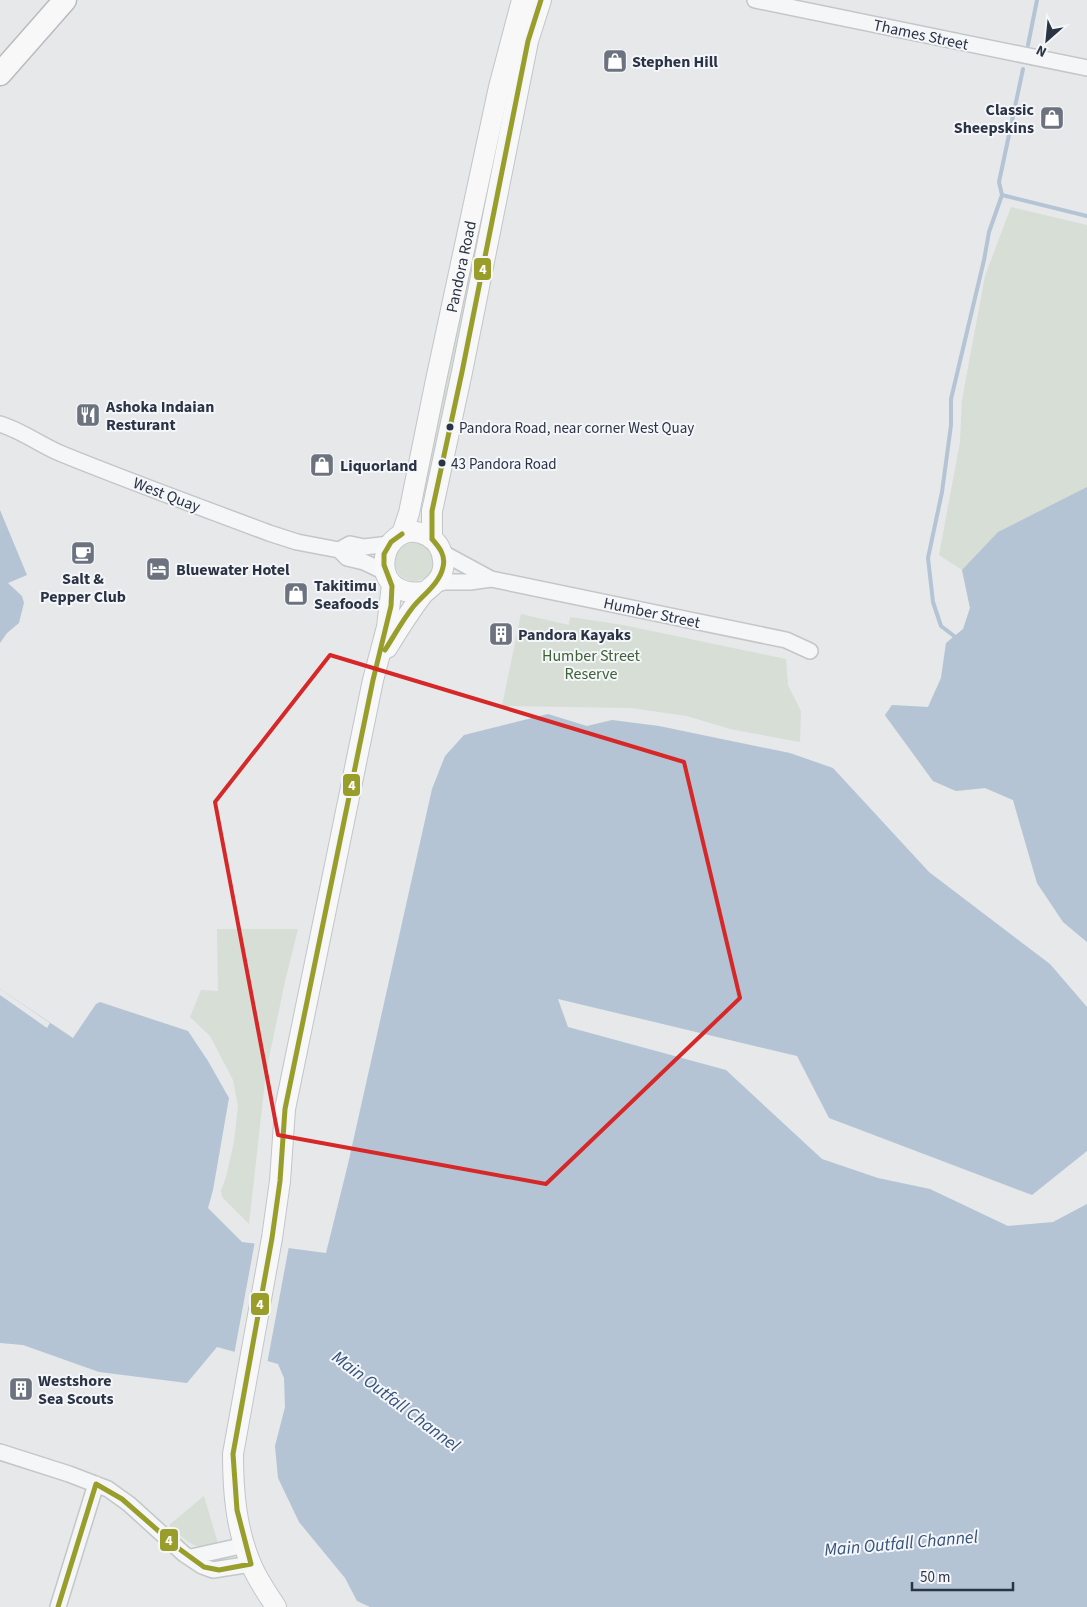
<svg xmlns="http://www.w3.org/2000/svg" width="1087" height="1607" font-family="'Source Sans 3',sans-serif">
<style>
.green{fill:#d6ded6}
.water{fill:#b4c4d5}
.pier{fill:#e6e8ea}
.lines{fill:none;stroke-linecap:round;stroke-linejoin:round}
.stream{stroke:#b4c4d5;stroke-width:4}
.minor-casing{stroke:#c4c6c8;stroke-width:18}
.major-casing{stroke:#c2c5c8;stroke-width:22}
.highway-casing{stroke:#b8bbbf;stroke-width:25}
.minor{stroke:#f5f6f7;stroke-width:15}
.major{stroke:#f8f8f8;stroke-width:20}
.highway{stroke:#f8f8f8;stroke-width:22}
.bus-1-casing{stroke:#f4f6f9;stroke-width:9}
.bus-1{stroke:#999e2a;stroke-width:5}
.marked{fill:none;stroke:#d62828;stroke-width:4;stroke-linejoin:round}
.bus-dot{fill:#2b3445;stroke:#f4f6f9;stroke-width:2}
.labels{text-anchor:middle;stroke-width:4;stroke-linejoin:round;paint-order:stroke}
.bus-label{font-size:15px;fill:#2b3445;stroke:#f4f6f9;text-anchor:start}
.street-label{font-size:16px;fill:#2b3445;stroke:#f4f6f9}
.poi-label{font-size:16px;font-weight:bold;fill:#2b3445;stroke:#f4f6f9;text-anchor:start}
.park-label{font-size:16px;fill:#3f6138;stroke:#f4f6f9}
.water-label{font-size:18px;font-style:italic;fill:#34527a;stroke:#f4f6f9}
.line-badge{stroke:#f4f6f9;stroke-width:2}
.badge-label{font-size:14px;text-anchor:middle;font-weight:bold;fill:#fff}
</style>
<rect width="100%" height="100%" fill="#e6e8ea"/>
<!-- green -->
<path class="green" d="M 525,9 L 428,498 L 419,497 Z
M 1011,207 L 1087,225 L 1087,942 L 1063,922 L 1037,883 L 1013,800 L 985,788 L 956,791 L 933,781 L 885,716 L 892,705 L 928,707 L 941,678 L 946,643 L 963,629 L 970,608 L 962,570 L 939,555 L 960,442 L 962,400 L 985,276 Z
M395 562a19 19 0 1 1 38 0a19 19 0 1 1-38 0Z
M 521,614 L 569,625 L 570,617 L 623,625 L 786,659 L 788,685 L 801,711 L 800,742 L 730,729 L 687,716 L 631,708 L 502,706 Z
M 217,929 L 298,929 L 284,986 L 266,1072 L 249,1224 L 222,1197 L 221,1191 L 226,1177 L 234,1142 L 238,1106 L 233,1080 L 210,1036 L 190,1017 L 201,990 L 218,991 Z
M 204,1496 L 217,1540 L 217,1543 L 214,1544 L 212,1550 C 191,1547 184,1539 169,1525 Z"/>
<!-- water -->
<path class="water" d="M 1087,487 L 1087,942 L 1063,922 L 1037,883 L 1013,800 L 985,788 L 956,791 L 933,781 L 885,715 L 892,705 L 928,707 L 941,678 L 946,643 L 963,629 L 970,608 L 962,570 L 998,532 Z
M 0,510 L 27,575 L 8,583 L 22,596 L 24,603 L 19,623 L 7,633 L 0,643 Z
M 548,714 L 587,726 L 612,720 L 659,726 L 790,753 L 833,768 L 929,872 L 1050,964 L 1087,1007 L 1087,1151 L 1032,1195 L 829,1118 L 797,1056 L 558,999 L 568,1027 L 726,1070 L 822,1159 L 878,1178 L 930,1189 L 1008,1226 L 1053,1222 L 1087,1204 L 1087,1607 L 370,1607 L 357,1601 L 345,1578 L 299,1522 L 278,1478 L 275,1446 L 285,1407 L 284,1378 L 278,1364 L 217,1347 L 187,1383 L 99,1372 L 23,1345 L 0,1343 L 0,989 L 73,1038 L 96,1004 L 100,1002 L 188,1031 L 208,1061 L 229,1098 L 213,1190 L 208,1208 L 242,1242 L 326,1253 L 348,1164 L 432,789 L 445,756 L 464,735 Z"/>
<!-- pier -->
<path class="pier" d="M 0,989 L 50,1023 L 47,1028 L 0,995 Z
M 255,1241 L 289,1246 L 267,1364 L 234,1355 Z"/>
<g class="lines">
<!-- stream -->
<path class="stream" d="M 1028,45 L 1037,0
M 1002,195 L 1087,216
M 958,639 L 941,626 L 933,602 L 928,558 L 942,492 L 951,425 L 951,399 L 984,260 L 989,232 L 1002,195 L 999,182 L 1023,69"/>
<defs>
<path id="minor" d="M 755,0 L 1087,68
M 0,424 C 23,431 40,445 62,454 C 131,482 200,507 269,533 L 297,542 L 339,550 L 347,558 L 364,562 L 385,572
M 339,550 L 350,544 L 364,547 L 389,544
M 443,553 L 491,579 L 786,640 L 810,651
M 434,585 L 444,582 L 470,582 L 491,579
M 0,1452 L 69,1474 L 108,1489 L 129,1504 L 184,1554 L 202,1566 L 213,1570 L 251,1564
M 191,1557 L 245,1545
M 58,1607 L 96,1484"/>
<g id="major">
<path id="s1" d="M 402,534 L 409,513 L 436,380 L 499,87 L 522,0"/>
<path d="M 432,539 L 432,511 L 462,372 L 528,41 L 541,0"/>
<path d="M 387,648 C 398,630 410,611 423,594 C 429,588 437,584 441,575 C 443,571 444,565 443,560 C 442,549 437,541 428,536 C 382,512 360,600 425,592"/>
<path d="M 276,1607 C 267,1593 257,1579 251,1564 C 236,1529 233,1491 233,1454 L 272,1238 L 280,1181 L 285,1109 L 373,680 L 387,627 L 392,585"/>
</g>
<path id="highway" d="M 0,74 L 65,0"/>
</defs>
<!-- minor casing -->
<use href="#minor" class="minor-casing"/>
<!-- major casing -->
<use href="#major" class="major-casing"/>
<!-- highway casing -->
<use href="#highway" class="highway-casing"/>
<!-- minor -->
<use href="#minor" class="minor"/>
<!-- major -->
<use href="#major" class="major"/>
<!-- highway -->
<use href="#highway" class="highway"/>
<defs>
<path id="bus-1" d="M 432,539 L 432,511 L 462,372 L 528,41 L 541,0
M 385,650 C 394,636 402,621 413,607 C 423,595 440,583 443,567 C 446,555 439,547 432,539
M 96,1484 L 122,1499 L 178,1548 L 204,1567 L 219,1570 L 251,1564
M 251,1564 L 237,1510 L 233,1454 L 272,1238 L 280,1181 L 285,1109 L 373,680 L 391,606 L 392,586 L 384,565 L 384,554 L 391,542 L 402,534
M 58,1607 L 96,1484"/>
</defs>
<!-- bus-1 casing -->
<use href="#bus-1" class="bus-1-casing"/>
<!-- bus-1 -->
<use href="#bus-1" class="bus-1"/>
</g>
<!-- marked area -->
<path class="marked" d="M 330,655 L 684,762 L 740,998 L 546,1184 L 278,1135 L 215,802 Z"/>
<!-- icons -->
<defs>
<symbol id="shop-square" viewBox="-11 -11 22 22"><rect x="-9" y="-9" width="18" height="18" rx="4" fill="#6c737f" stroke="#f4f6f9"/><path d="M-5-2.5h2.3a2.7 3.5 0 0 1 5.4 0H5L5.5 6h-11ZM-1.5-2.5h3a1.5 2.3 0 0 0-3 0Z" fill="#fff"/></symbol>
<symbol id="restaurant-square" viewBox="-11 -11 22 22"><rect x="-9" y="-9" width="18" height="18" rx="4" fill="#6c737f" stroke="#f4f6f9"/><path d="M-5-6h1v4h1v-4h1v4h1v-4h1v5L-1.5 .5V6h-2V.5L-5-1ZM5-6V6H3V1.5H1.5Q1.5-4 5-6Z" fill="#fff"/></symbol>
<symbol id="cafe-square" viewBox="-11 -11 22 22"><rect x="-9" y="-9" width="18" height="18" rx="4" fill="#6c737f" stroke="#f4f6f9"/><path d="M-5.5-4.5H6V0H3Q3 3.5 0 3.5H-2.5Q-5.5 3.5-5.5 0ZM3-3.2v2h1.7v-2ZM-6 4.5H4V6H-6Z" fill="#fff"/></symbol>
<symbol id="hotel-square" viewBox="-11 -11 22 22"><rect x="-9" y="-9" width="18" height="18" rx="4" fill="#6c737f" stroke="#f4f6f9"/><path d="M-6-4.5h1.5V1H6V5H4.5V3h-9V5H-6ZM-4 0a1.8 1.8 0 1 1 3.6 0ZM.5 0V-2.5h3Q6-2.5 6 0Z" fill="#fff"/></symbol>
<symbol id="building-square" viewBox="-11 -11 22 22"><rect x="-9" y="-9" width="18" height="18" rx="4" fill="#6c737f" stroke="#f4f6f9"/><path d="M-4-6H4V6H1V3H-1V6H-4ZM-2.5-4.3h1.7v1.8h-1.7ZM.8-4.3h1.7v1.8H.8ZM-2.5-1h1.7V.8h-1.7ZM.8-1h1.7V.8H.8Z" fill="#fff"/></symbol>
</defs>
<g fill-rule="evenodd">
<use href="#shop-square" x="601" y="47" width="28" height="28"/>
<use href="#shop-square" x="1038" y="104" width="28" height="28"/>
<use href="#restaurant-square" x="74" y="401" width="28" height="28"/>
<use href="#shop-square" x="308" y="451" width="28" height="28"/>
<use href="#cafe-square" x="69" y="539" width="28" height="28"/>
<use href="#hotel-square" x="144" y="555" width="28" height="28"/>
<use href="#shop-square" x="282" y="580" width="28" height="28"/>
<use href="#building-square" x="487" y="620" width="28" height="28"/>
<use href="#building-square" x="7" y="1375" width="28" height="28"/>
</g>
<!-- markers -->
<g class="bus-dot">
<circle cx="450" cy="427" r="4.5"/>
<circle cx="442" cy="463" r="4.5"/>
</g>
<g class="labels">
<!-- bus labels -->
<g class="bus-label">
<text x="459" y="433">Pandora Road, near corner West Quay</text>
<text x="451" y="469">43 Pandora Road</text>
</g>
<!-- street labels -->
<g class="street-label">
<text transform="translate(921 34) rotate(12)" y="6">Thames Street</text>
<text dy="6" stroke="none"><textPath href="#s1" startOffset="274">Pandora Road</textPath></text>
<text transform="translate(167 494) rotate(21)" y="6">West Quay</text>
<text transform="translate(652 612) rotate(12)" y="6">Humber Street</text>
</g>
<!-- poi labels -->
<g class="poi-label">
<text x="632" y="67">Stephen Hill</text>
<text x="1034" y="115" text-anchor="end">Classic<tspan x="1034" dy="18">Sheepskins</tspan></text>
<text x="106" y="412">Ashoka Indaian<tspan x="106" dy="18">Resturant</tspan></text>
<text x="340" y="471">Liquorland</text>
<text x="176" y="575">Bluewater Hotel</text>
<text x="83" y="584" text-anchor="middle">Salt &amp;<tspan x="83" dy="18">Pepper Club</tspan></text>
<text x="314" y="591">Takitimu<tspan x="314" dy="18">Seafoods</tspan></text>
<text x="518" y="640">Pandora Kayaks</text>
<text x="38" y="1386">Westshore<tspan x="38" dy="18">Sea Scouts</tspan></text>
</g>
<!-- park labels -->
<g class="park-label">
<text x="591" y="661">Humber Street<tspan x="591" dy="18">Reserve</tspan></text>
</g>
<!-- water labels -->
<g class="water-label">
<text transform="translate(396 1401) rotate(37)" y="6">Main Outfall Channel</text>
<text transform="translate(901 1543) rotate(-5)" y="6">Main Outfall Channel</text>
</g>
</g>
<g class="line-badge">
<rect x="473" y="257" width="19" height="24" rx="5" fill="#999e2a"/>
<rect x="342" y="773" width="19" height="24" rx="5" fill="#999e2a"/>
<rect x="250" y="1292" width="20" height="24" rx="5" fill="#999e2a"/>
<rect x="159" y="1528" width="20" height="24" rx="5" fill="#999e2a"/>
</g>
<g class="badge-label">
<text x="483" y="274">4</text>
<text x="352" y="790">4</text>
<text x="260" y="1309">4</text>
<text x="169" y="1545">4</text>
</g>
<!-- north arrow -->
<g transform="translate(1047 40) rotate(207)" stroke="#f4f6f9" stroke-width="4" paint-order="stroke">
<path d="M0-4L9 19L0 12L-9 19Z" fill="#2b3445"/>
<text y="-8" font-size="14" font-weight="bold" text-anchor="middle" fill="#2b3445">N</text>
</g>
<!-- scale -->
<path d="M912 1582v8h101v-8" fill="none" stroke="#2b3445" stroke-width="2.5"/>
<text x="920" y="1582" font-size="15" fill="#2b3445" stroke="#f4f6f9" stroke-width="4" paint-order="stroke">50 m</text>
</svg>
